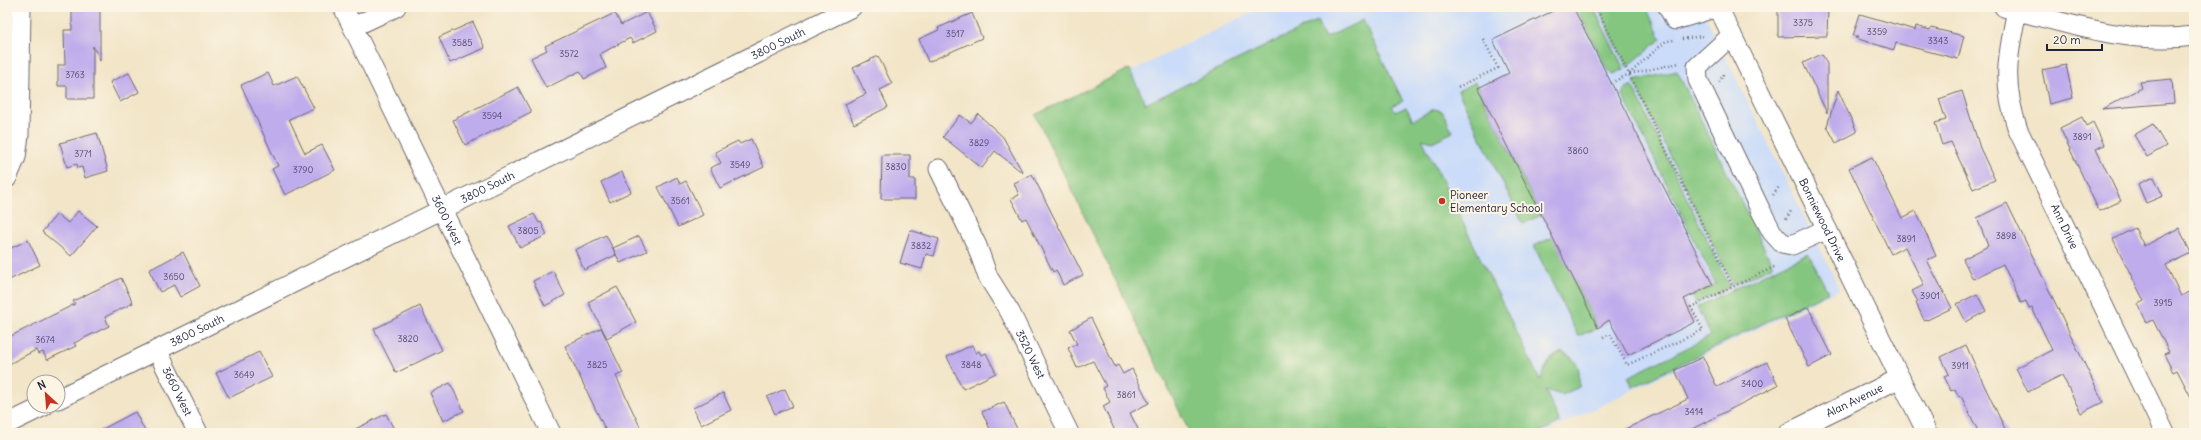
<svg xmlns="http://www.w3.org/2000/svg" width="2201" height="440" font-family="Delius,sans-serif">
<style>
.built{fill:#cadcf9}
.green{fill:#84c67f;stroke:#53745d}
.building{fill:#bfacec}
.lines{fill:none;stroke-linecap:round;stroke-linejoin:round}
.minor-casing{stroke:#6b666c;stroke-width:21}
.path{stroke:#6b666c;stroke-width:2.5;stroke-dasharray:1 3;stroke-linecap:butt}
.minor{stroke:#fff;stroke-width:19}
.poi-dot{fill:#c8321e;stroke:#fcf5e5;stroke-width:1.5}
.labels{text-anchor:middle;stroke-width:4;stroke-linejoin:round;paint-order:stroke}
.number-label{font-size:9px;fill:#494467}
.street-label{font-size:11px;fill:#22223b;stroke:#fcf5e5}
.poi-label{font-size:11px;fill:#22223b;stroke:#fcf5e5;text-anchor:start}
</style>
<rect width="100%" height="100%" fill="#fcf5e5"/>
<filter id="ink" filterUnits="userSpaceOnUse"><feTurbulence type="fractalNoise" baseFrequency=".025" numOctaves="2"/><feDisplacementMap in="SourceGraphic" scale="8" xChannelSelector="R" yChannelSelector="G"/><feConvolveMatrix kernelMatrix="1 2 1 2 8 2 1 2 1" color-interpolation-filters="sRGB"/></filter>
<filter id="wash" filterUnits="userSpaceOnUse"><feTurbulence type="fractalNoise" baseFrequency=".012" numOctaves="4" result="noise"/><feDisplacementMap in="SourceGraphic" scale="16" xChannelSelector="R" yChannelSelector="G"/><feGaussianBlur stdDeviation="0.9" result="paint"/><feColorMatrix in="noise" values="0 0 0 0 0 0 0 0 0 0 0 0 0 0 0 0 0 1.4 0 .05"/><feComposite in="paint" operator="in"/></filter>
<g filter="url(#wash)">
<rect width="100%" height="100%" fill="#f2e5c8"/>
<!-- built -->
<path class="built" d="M 1262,7 L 1701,7 L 1840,289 L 1544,433 L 1202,433 L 1046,113 Z"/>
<!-- green -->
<path class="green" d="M 1576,7 L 1593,7 L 1624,69 L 1612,75 L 1609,70 L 1608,71 Z
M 1598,7 L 1646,7 L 1661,39 L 1627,67 Z
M 1363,20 L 1403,101 L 1392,106 L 1395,112 L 1406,107 L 1413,120 L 1434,109 L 1442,111 L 1453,132 L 1432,142 L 1422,139 L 1540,380 C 1547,367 1546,359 1562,352 C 1580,361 1580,368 1579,387 L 1562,395 L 1545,390 L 1560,422 L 1538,433 L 1190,433 L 1035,115 L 1129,69 L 1146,104 L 1317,21 L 1325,38 Z
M 1677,71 L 1773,266 L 1733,285 L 1634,81 Z
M 1475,82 L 1541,215 L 1523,224 L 1458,91 Z
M 1632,85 L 1730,287 L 1696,303 L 1692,296 L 1716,284 L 1622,94 L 1625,89 Z
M 1553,237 L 1598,328 L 1578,336 L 1534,246 Z
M 1808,253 L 1828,292 L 1633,387 L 1628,377 L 1711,336 L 1697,307 Z"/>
<g id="blocks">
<!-- building -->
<path class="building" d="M 72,7 L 100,7 L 100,61 L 93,46 L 93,99 L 67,99 L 67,86 L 58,86 L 58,65 L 65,65 L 64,30 L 72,30 Z
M 1561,7 L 1573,7 L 1713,285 L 1684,299 L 1695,322 L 1628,355 L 1609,320 L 1598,328 L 1478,88 L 1509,73 L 1493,40 Z
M 1778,9 L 1828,9 L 1827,36 L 1778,37 Z
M 647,12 L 657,31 L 633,43 L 630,38 L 600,54 L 606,68 L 584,79 L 580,71 L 546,88 L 531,58 L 547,50 L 545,46 L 615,13 L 621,25 Z
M 972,13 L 982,38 L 928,62 L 919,39 L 939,30 L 938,28 Z
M 1860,14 L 1915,30 L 1916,26 L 1930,30 L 1931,28 L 1964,36 L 1958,59 L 1896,43 L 1894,50 L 1855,38 L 1859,36 L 1853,36 Z
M 473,22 L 485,48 L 450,63 L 439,37 Z
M 1822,54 L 1827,64 L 1827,113 L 1803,63 Z
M 878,56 L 892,84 L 880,90 L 888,107 L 854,124 L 845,104 L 866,94 L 853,68 Z
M 2066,65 L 2073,98 L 2049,104 L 2042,70 Z
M 129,73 L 139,92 L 120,102 L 110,82 Z
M 268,73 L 274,86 L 297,76 L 314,108 L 289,119 L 305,153 L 322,145 L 335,170 L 285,195 L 272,169 L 278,166 L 241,85 Z
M 2172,79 L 2174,103 L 2102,109 L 2142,88 L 2140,82 Z
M 518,87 L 531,112 L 465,145 L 453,120 Z
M 1838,90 L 1857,132 L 1836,143 L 1827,126 Z
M 1962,91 L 1980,148 L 1995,180 L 1973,189 L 1951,142 L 1942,145 L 1935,123 L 1946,120 L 1939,99 Z
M 978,114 L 1003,137 L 1023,173 L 995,151 L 982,168 L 943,137 L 960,115 L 971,123 Z
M 2082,117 L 2086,126 L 2093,122 L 2104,145 L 2096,149 L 2121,201 L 2099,211 L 2060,128 Z
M 2153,124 L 2166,146 L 2147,157 L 2134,135 Z
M 97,133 L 108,171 L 85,178 L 82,167 L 78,168 L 77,164 L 67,167 L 60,143 Z
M 751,139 L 764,167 L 720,188 L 710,168 L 721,163 L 715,152 L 738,141 L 740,144 Z
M 882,155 L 910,155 L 910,179 L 915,179 L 915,199 L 881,199 Z
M 1872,157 L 1902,218 L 1916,211 L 1936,256 L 1927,260 L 1952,308 L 1927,320 L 1926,319 L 1924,320 L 1916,303 L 1918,302 L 1912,291 L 1924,285 L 1905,247 L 1891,254 L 1849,168 Z
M 622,172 L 631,192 L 610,202 L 601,182 Z
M 1032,174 L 1083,275 L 1063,285 L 1056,270 L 1053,272 L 1026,218 L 1022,220 L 1011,199 L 1019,195 L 1014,183 Z
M 677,177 L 680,184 L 686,181 L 703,215 L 678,227 L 658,187 Z
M 2154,177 L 2163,196 L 2146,203 L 2138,184 Z
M 2007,203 L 2103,402 L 2081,413 L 2062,375 L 2028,392 L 2016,368 L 2052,350 L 2032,308 L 2029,309 L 2026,301 L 2021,303 L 2003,264 L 1973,279 L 1963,259 L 1988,246 L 1977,218 Z
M 78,211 L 97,226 L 71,256 L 42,232 L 57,214 L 68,223 Z
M 534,214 L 539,223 L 541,222 L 547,235 L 520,248 L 509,226 Z
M 2135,228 L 2144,246 L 2179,228 L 2191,253 L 2166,265 L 2181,296 L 2194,290 L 2194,403 L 2177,370 L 2173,372 L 2164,354 L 2169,352 L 2153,320 L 2147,323 L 2138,304 L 2144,301 L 2113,239 Z
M 910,230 L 939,239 L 934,256 L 926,254 L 922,269 L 900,263 Z
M 606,235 L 616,255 L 584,270 L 575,250 Z
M 639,236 L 647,251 L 620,263 L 613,248 Z
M 28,240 L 40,265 L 7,281 L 7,250 Z
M 183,252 L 200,286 L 180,297 L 174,285 L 160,292 L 149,270 Z
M 553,271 L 565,295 L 545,306 L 533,281 Z
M 121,278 L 133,303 L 105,317 L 109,326 L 74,343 L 76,346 L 47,360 L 43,352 L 38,354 L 36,350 L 7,365 L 7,338 L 75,304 L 73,301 Z
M 617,287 L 636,322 L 607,338 L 588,302 Z
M 1977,294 L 1986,311 L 1966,322 L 1957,304 Z
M 420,306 L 442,350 L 396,373 L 374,329 Z
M 1808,307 L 1832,355 L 1809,367 L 1785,319 Z
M 1091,318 L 1115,367 L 1118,365 L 1123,374 L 1132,369 L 1149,403 L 1130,413 L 1140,433 L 1116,433 L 1103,406 L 1110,402 L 1103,388 L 1106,386 L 1093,361 L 1077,368 L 1068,348 L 1077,344 L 1070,330 Z
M 601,328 L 623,373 L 616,376 L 643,433 L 607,433 L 565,346 Z
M 972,345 L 976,353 L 979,351 L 981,355 L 986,353 L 996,373 L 963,389 L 947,357 Z
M 1966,345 L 1984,385 L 2007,433 L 1979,433 L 1961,396 L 1959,397 L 1955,389 L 1951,391 L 1944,376 L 1949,374 L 1941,357 Z
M 259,352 L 272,377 L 229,398 L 216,373 Z
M 1703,357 L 1717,387 L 1767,362 L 1778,385 L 1684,433 L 1617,433 L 1688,399 L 1675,370 Z
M 450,383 L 464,411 L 443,421 L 430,393 Z
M 785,389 L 793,406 L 775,414 L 767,397 Z
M 723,393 L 731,410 L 701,425 L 693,408 Z
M 1004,402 L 1019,433 L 992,433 L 982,412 Z
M 135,412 L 146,433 L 95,433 Z
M 386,414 L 396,433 L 347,433 Z"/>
</g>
</g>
<g filter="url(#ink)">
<use href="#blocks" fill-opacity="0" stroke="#6b666c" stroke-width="1"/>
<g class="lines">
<defs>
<g id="minor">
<path id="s1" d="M 343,7 L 551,433"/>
<path d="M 1668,7 L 1675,20 L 1718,7"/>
<path id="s2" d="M 1718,7 L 1927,433"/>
<path d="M 2004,7 C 2065,23 2130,45 2194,36"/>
<path id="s3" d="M 2017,10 C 2007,58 2002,83 2018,130 L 2165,433"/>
<path d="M 353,27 L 396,7"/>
<path d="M 1732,35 L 1697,67 L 1698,80 L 1761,211 L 1772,232 L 1782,243 L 1792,245 L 1827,229"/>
<path id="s4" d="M 939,169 L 977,246 L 988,277 L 1010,312 L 1069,433"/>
<path d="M 7,178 L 16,157 L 19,135 L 21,7"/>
<path id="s5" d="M 157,350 L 198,433"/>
<path id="s6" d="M 58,399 L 852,7"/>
<path d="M 7,424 L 44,406"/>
<path id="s7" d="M 1788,433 L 1900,378"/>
</g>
</defs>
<!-- minor casing -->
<use href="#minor" class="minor-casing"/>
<!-- path -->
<path class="path" d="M 1596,7 L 1733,287
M 1472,9 L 1477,7
M 1682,39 L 1703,36
M 1630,74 L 1679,63
M 1719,82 L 1724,74
M 1611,83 L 1629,74 L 1666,41 L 1675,40
M 1458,87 L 1498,68 L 1482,37
M 1773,195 L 1779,187
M 1786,219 L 1791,211
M 1603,337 L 1610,334 L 1627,365 L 1703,330 L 1691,307 L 1776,266"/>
<!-- minor -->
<use href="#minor" class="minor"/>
</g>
</g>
<!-- markers -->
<circle class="poi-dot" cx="1442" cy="201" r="4"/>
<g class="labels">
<!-- number labels -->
<g class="number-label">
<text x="1803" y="26">3375</text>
<text x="1877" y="35">3359</text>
<text x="955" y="37">3517</text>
<text x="1938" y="44">3343</text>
<text x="462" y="46">3585</text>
<text x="569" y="57">3572</text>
<text x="75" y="78">3763</text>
<text x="492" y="119">3594</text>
<text x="2082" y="140">3891</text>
<text x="979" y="146">3829</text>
<text x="1578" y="154">3860</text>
<text x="83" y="157">3771</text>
<text x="740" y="168">3549</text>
<text x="896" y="170">3830</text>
<text x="303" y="173">3790</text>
<text x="680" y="204">3561</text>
<text x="528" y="234">3805</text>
<text x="2006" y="239">3898</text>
<text x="1906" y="242">3891</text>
<text x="921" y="249">3832</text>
<text x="174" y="280">3650</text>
<text x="1930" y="299">3901</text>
<text x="2163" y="306">3915</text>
<text x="408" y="342">3820</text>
<text x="45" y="343">3674</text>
<text x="597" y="368">3825</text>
<text x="971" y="368">3848</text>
<text x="1960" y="369">3911</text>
<text x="244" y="378">3649</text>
<text x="1752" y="387">3400</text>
<text x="1126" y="398">3861</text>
<text x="1694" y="415">3414</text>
</g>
<!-- street labels -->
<g class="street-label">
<text dy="4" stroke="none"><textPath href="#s6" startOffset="803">3800 South</textPath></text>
<text dy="4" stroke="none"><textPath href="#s6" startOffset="479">3800 South</textPath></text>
<text dy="4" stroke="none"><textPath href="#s1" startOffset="237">3600 West</textPath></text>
<text dy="4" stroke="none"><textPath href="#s2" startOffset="237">Bonniewood Drive</textPath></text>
<text dy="4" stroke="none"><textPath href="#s3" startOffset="229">Ann Drive</textPath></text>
<text dy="4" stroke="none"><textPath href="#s6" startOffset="155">3800 South</textPath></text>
<text dy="4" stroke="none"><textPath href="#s4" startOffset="207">3520 West</textPath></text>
<text dy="4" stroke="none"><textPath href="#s5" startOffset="46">3660 West</textPath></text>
<text dy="4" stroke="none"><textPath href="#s7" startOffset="74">Alan Avenue</textPath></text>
</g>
<!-- poi labels -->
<g class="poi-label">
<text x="1450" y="199">Pioneer<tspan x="1450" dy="13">Elementary School</tspan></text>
</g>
</g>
<!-- margin -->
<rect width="2201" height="440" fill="none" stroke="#fcf5e5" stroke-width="24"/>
<!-- north arrow -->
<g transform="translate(46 394) rotate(334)"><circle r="19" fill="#fcf5e5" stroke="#a5a1a1"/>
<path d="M0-3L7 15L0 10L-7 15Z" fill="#c8321e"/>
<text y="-6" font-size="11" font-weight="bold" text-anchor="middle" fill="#22223b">N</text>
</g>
<!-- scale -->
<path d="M2047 44v6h55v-6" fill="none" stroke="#22223b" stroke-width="2"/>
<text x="2053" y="44" font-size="12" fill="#22223b" stroke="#fcf5e5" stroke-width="3" paint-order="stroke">20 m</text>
</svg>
